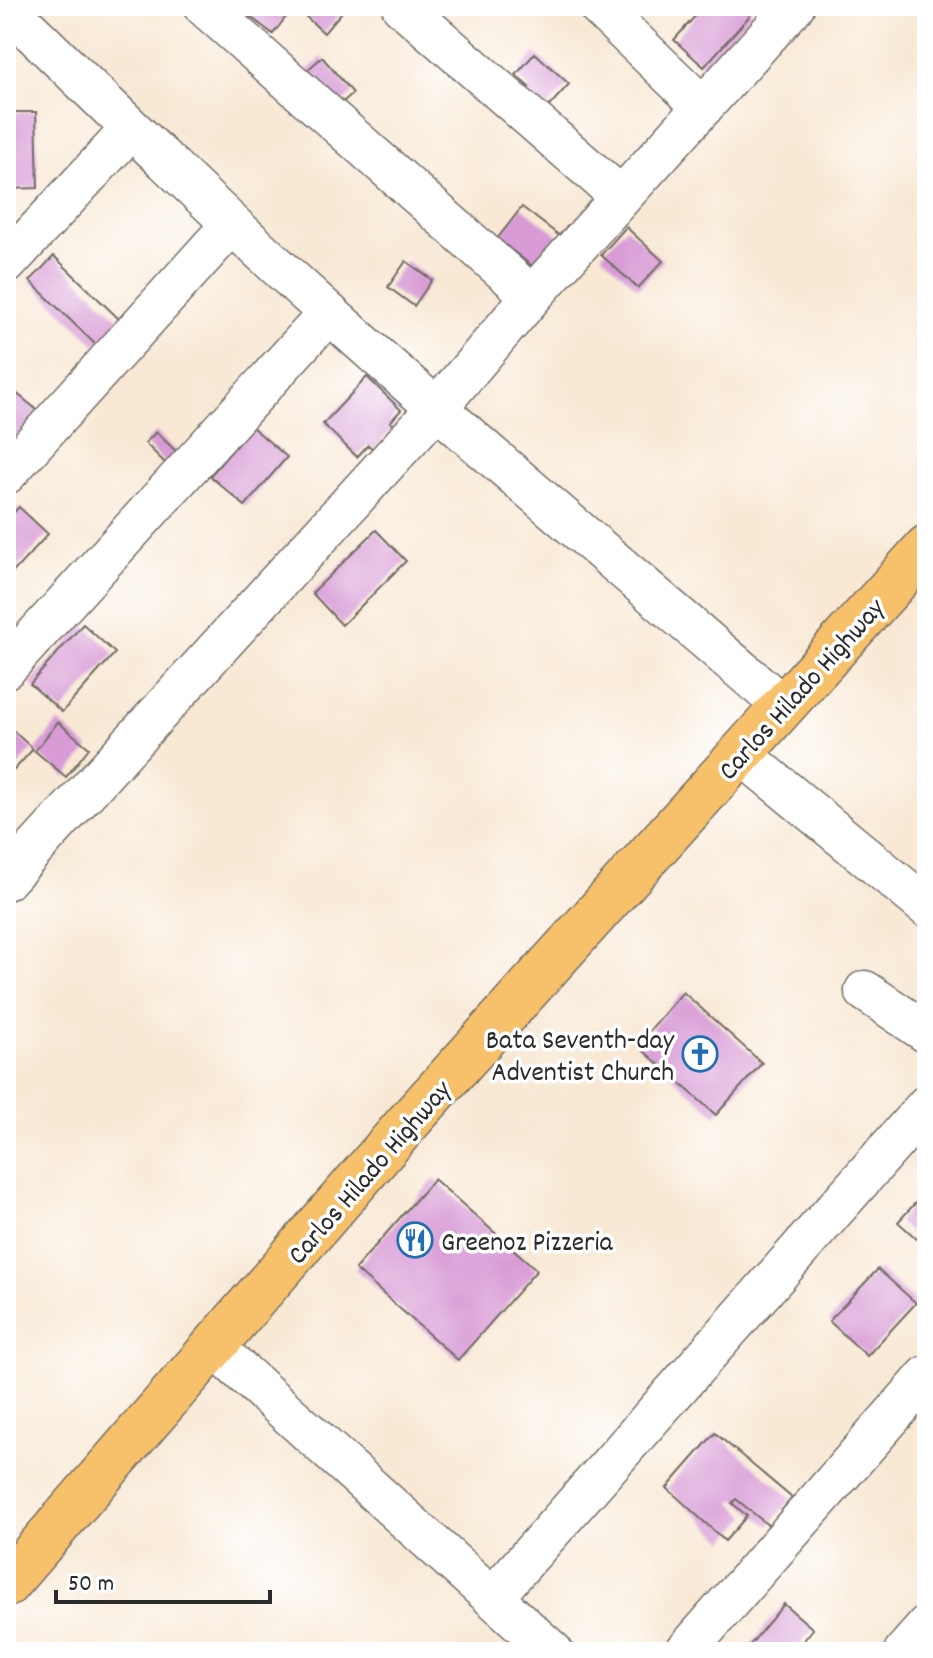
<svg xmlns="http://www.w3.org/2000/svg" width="933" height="1658" font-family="Dekko,sans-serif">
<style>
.building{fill:#d89bd5}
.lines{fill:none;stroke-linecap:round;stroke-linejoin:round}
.minor-casing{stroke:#736d66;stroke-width:43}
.major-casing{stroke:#736d66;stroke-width:47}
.minor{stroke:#fff;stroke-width:40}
.major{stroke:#f6c16b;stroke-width:44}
.labels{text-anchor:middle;stroke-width:7;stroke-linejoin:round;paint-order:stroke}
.street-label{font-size:28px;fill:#2b2b2b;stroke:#fff}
.poi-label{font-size:28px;fill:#2b2b2b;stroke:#fff;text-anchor:end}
</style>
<rect width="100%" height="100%" fill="#fff"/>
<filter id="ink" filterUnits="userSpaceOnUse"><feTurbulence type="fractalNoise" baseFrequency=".0125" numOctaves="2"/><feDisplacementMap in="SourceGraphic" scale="16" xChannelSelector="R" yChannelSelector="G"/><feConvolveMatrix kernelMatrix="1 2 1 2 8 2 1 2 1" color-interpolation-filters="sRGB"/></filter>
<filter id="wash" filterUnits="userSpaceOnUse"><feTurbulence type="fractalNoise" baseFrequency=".006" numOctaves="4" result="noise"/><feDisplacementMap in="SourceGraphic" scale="32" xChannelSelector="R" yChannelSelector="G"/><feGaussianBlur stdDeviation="1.8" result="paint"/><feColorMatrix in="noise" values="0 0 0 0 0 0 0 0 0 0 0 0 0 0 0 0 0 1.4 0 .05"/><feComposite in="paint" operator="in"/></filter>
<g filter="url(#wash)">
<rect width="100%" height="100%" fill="#f8e8d4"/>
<g id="blocks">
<!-- building -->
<path class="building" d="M 236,6 L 294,6 L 273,34 Z
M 294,6 L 347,6 L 324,33 Z
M 704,6 L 746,6 L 753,12 L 704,67 L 674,40 Z
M 535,53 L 569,84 L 543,113 L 523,94 L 529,87 L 516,75 Z
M 322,57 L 353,93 L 335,109 L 303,74 Z
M 6,112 L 36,112 L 38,188 L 6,189 Z
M 522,207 L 561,237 L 536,269 L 497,239 Z
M 626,227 L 663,261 L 638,288 L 601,255 Z
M 54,256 L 120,320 L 96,345 L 30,281 Z
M 406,261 L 432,280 L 414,306 L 388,287 Z
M 367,377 L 401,410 L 390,422 L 395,426 L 374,450 L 368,445 L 357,457 L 323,424 Z
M 10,388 L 42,414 L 13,449 L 6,443 L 6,393 Z
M 252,427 L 287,457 L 245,506 L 210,476 Z
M 156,432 L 178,453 L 167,465 L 145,443 Z
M 19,507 L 48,534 L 6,580 L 6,521 Z
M 376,530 L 406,561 L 342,625 L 312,593 Z
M 83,624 L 115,653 L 62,712 L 30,684 Z
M 58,722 L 89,748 L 66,777 L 35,751 Z
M 6,724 L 33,749 L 6,779 Z
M 683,992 L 762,1063 L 716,1115 L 637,1045 Z
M 434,1179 L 537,1270 L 458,1360 L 355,1269 Z
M 927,1190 L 927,1248 L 898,1222 Z
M 878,1269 L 916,1303 L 867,1356 L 829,1321 Z
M 715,1433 L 792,1498 L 769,1526 L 736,1499 L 732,1503 L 747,1516 L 725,1541 L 667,1488 Z
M 784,1604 L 813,1629 L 801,1644 L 811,1652 L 744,1652 Z"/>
</g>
</g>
<g filter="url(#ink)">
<use href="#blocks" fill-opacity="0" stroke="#736d66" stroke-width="2"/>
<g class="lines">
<defs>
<path id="minor" d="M 204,6 L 532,296
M 402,6 L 621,197
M 598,6 L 703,107
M 6,7 C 113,111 220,215 331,315 C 479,448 633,576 784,707
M 6,264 L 131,129
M 6,474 L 232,224
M 6,668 L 329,313
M 740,753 L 927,907
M 6,880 L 436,409 L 532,296 L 794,6
M 865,991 L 927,1033
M 215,1348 L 553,1652
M 493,1597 L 927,1105
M 685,1652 L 927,1376
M 904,1652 L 927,1626"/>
<path id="major" d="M 6,1585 L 411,1119 L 927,547"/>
</defs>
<!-- minor casing -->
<use href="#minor" class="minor-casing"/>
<!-- major casing -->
<use href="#major" class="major-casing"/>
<!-- minor -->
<use href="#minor" class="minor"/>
<!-- major -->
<use href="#major" class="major"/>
</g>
</g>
<!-- icons -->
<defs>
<symbol id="church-ring" viewBox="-11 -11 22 22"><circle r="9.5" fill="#fff" stroke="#1f6fb2" stroke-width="1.5"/><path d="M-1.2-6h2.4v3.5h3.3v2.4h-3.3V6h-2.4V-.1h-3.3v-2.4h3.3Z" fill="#1f6fb2"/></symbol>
<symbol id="restaurant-ring" viewBox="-11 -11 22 22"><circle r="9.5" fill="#fff" stroke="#1f6fb2" stroke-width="1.5"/><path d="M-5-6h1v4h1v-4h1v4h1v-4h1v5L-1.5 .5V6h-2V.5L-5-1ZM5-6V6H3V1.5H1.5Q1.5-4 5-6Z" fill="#1f6fb2"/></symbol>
</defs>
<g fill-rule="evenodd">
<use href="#church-ring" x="680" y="1034" width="40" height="40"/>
<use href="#restaurant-ring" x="395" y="1220" width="40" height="40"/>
</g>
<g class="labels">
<!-- street labels -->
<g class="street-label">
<text transform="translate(800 688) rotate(-48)" y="10">Carlos Hilado Highway</text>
<text transform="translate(368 1171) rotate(-49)" y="10">Carlos Hilado Highway</text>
</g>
<!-- poi labels -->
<g class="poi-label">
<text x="674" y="1048">Bata Seventh-day<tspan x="674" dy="32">Adventist Church</tspan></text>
<text x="441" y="1250" text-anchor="start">Greenoz Pizzeria</text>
</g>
</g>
<!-- margin -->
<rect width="933" height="1658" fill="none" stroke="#fff" stroke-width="32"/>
<!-- scale -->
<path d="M56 1590v12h214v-12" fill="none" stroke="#2b2b2b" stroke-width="4"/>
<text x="68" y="1590" font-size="24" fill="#2b2b2b" stroke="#ffffff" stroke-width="6" paint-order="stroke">50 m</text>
</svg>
